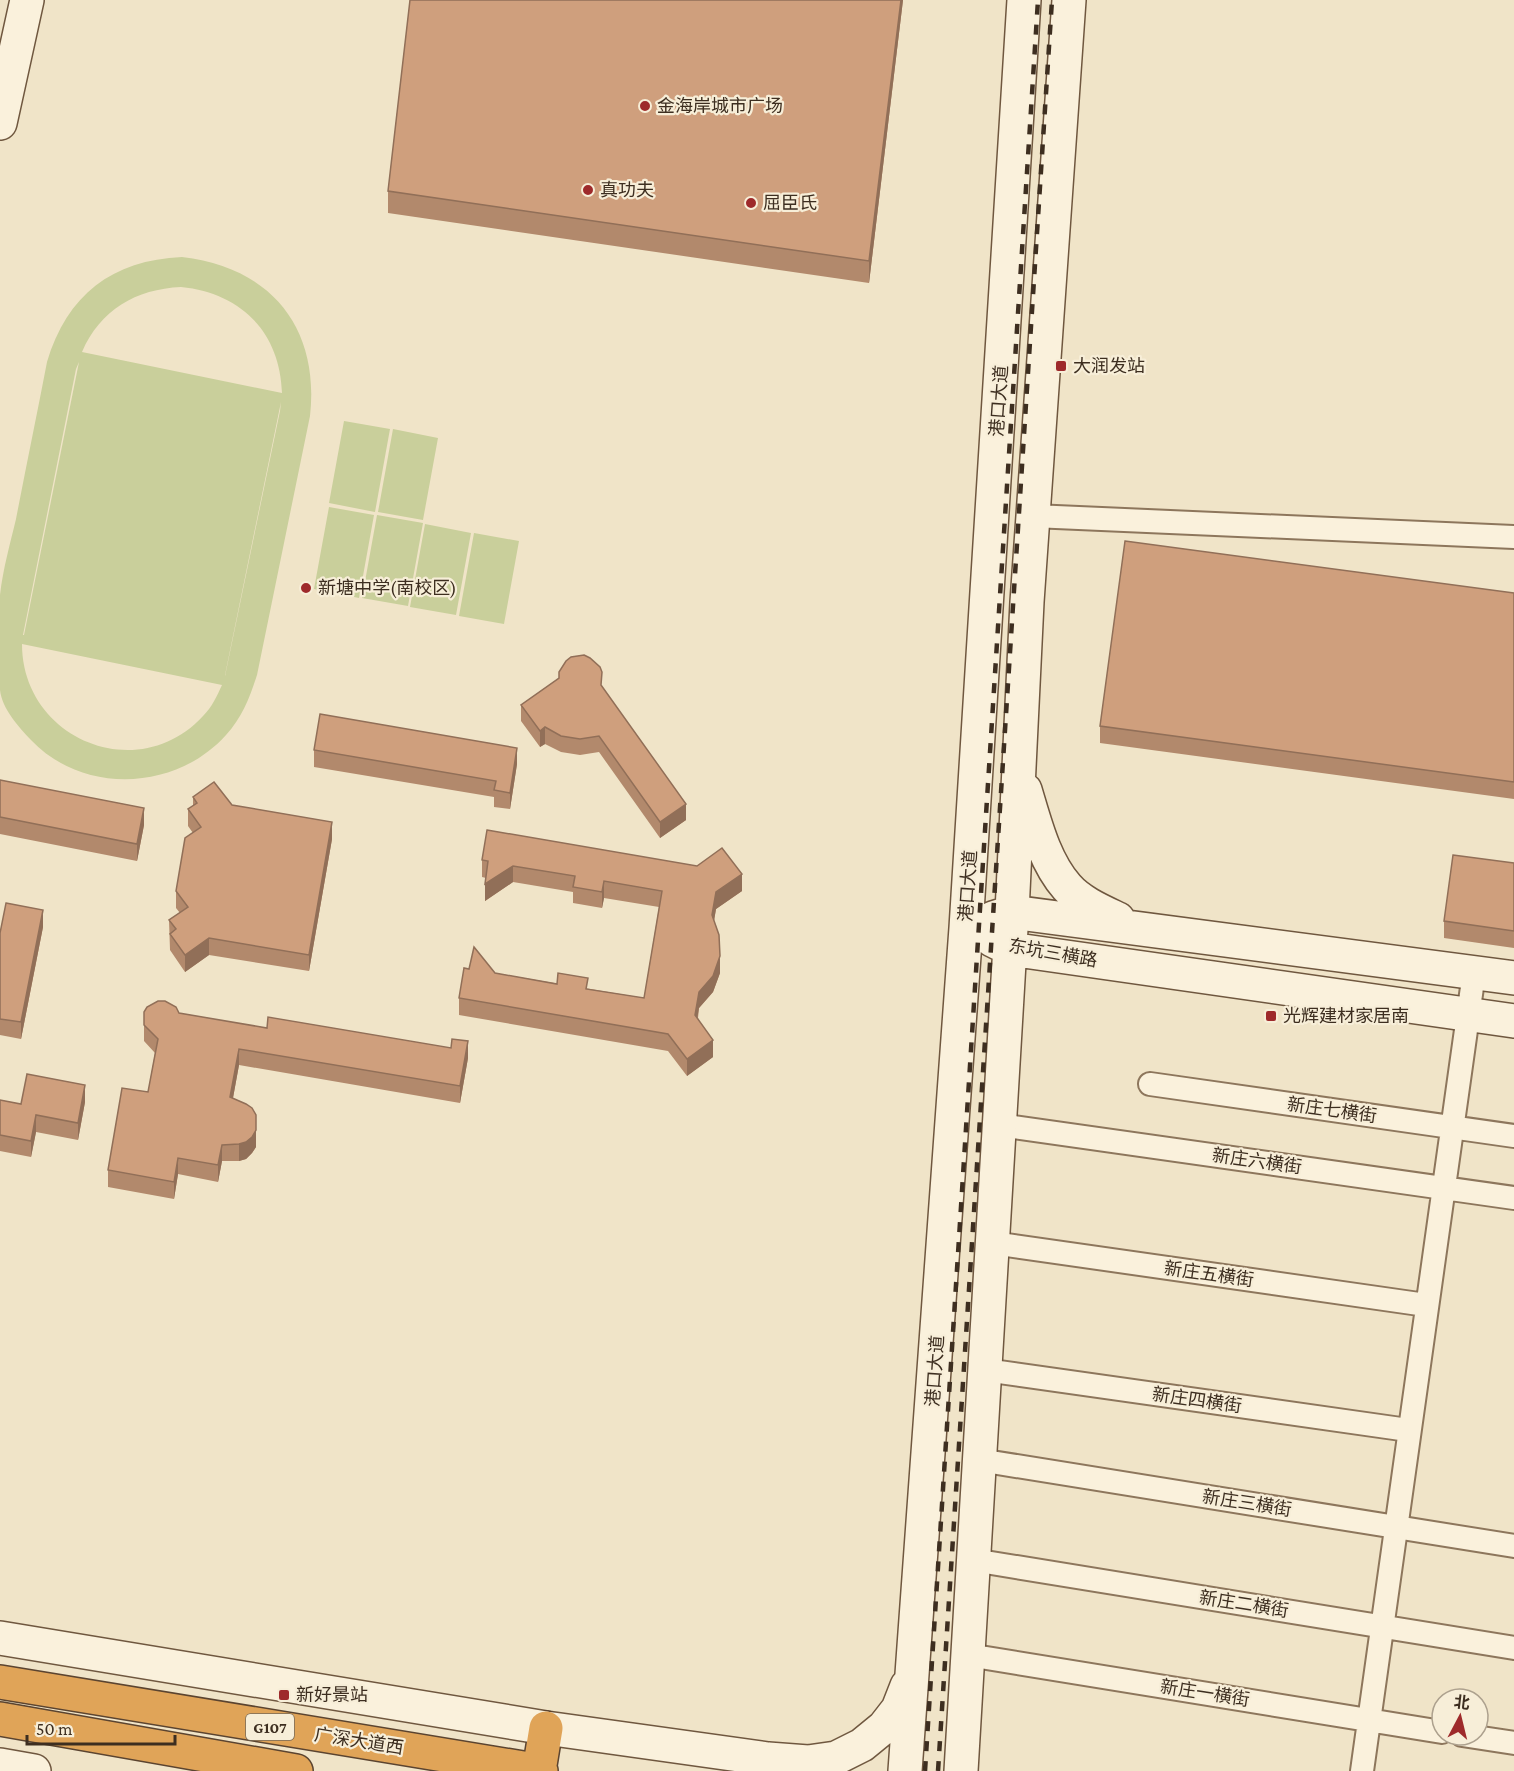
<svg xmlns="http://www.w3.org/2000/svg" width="1514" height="1771" font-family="'Crimson Pro','Noto Sans SC',serif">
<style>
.green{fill:#c9cf9b;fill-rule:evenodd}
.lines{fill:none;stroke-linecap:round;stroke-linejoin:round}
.street-casing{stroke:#8d765c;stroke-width:26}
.secondary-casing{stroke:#6f573f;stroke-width:36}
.highway-casing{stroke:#5b4430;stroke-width:36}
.street{stroke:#faf1dc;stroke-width:22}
.secondary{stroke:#faf1dc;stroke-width:33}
.highway{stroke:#e0a458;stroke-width:33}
.rail{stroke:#3d2e20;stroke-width:4.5;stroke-dasharray:10 10;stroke-linecap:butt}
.wall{fill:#b2896c}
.shaded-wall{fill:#916f58}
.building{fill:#cf9f7d;stroke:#916f58;stroke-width:1.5}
.poi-dot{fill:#9e2a2b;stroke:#f7eed8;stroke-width:2}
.labels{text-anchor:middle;stroke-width:4.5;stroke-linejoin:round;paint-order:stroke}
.shield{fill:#f7eed8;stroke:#756857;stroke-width:1.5}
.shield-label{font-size:16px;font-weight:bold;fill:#3d2e20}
.poi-label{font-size:18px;fill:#3d2e20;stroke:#f7eed8;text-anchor:start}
.street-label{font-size:18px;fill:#3d2e20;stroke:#f7eed8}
</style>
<rect width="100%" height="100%" fill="#f0e4c8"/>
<!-- green -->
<path class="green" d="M 182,257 C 270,267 320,327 310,416 L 257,675 C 250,697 242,718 226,735 C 176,791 83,795 31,740 C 19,727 2,709 0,690 C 0,677 0,663 0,649 C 0,631 0,612 0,595 C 3,569 10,544 16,519 C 26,467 37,414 47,362 C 67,295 112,260 182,257 ZM 181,287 C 241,293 280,332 282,393 L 82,352 C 100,310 136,289 181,287 ZM 79,362 L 24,635 L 23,635 L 76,369 ZM 281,402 L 280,411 L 225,676 L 225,675 ZM 22,644 L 222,685 C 217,696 212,707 203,716 C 138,787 22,739 22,644 Z
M 344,421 L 390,429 L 375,512 L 329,503 Z
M 393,429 L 438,438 L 423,520 L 378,512 Z
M 329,507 L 374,515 L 359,598 L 314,589 Z
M 377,515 L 423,523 L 408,606 L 362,598 Z
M 425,524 L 471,533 L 456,615 L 410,607 Z
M 474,533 L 519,541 L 504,624 L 459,616 Z"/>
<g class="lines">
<defs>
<path id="street" d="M 1033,516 L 1514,537
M 1150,1084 L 1514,1136
M 999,1125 L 1514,1198
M 993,1243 L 1426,1305
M 985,1370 L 1408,1430
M 979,1460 L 1514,1546
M 973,1560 L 1514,1648
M 968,1655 L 1442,1732
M 1462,1735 L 1514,1743
M 1362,1771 L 1474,973"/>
<path id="secondary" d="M 0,123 L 27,0
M 1025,790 C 1035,823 1044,861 1067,887 C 1080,902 1101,911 1118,919
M 993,918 L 1012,912 L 1514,978
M 992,940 L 1010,949 L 1514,1021
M 0,1638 L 546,1728 L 768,1759 L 808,1762 L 836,1758 L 862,1745 L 884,1727 L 898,1709 L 907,1686
M 0,1765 L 34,1771
M 905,1771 L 966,928 L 1024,0
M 961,1771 L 1012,912 L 1027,602 L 1069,0"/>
<path id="highway" d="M 0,1682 L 541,1771
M 0,1719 L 296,1771
M 539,1771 L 546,1728"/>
</defs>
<!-- street casing -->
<use href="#street" class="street-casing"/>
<!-- secondary casing -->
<use href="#secondary" class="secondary-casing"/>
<!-- highway casing -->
<use href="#highway" class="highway-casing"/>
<!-- street -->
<use href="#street" class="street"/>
<!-- secondary -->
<use href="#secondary" class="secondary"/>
<!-- highway -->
<use href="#highway" class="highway"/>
<!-- rail -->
<path class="rail" d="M 925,1771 L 1038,0
M 938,1771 L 1052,0"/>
</g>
<!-- wall -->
<path class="wall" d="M 410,0 L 903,0 L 869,283 L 388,213 L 388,191 Z
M 1514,593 L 1514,799 L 1100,743 L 1100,726 Z
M 559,678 L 602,687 L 686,820 L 660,838 L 599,752 L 580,755 L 561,752 L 545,744 L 540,747 L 521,721 L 521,705 Z
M 314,750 L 517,764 L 510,809 L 494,807 L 494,797 L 314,767 Z
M 0,780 L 144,825 L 137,861 L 0,834 Z
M 193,797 L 232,805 L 332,839 L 309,971 L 209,955 L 185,972 L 170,950 L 169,920 L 180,913 L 176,908 L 176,891 L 193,833 L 188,826 L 188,809 L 193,806 Z
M 482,860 L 742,891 L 716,909 L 714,921 L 720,973 L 713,992 L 699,1008 L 698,1018 L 713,1057 L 687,1076 L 668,1051 L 459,1015 L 459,998 L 495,973 L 644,998 L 659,907 L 604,898 L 602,908 L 573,903 L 573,892 L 513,882 L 485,901 L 486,878 L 482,877 Z
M 1514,863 L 1514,948 L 1444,938 L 1444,921 Z
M 43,927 L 21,1039 L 0,1035 L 0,933 Z
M 144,1012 L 179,1013 L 267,1028 L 468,1058 L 460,1103 L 239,1065 L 233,1098 L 256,1115 L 256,1147 L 252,1153 L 246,1159 L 239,1161 L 222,1161 L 218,1182 L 178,1174 L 174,1199 L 108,1187 L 108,1170 L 148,1092 L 155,1053 L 144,1041 Z
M 0,1100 L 21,1104 L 85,1102 L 78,1140 L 36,1132 L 31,1157 L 0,1151 Z"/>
<!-- shaded-wall -->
<path class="shaded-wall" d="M 901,0 L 903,0 L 869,283 L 869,261 Z
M 545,727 L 545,744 L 540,747 L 540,731 Z
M 517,748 L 517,764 L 510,809 L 510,793 Z
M 686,804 L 686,820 L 660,838 L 660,822 Z
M 144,808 L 144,825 L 137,861 L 137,844 Z
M 332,822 L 332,839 L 309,971 L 309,955 Z
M 513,866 L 513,882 L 485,901 L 485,884 Z
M 742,874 L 742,891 L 716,909 L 712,932 L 712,915 L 716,892 Z
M 604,881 L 604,898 L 602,908 L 602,892 Z
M 43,910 L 43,927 L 21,1039 L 21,1022 Z
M 209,938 L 209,955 L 185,972 L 185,955 Z
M 720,956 L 720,973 L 713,992 L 699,1008 L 695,1031 L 695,1015 L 699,992 Z
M 713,1040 L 713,1057 L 687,1076 L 687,1059 Z
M 468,1041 L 468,1058 L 460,1103 L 460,1086 Z
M 239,1049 L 239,1065 L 230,1114 L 230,1097 Z
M 85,1085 L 85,1102 L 78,1140 L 78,1123 Z
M 36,1115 L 36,1132 L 31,1157 L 31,1141 Z
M 256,1130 L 256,1147 L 252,1153 L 246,1159 L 239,1161 L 239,1144 Z
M 222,1145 L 222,1161 L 218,1182 L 218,1165 Z
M 178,1158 L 178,1174 L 174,1199 L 174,1182 Z"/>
<!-- building -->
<path class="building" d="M 410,0 L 901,0 L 869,261 L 388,191 Z
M 1125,541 L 1514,593 L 1514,782 L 1100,726 Z
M 584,655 L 590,658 L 600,667 L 602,672 L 601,685 L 686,804 L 660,822 L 599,736 L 580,739 L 561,736 L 545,727 L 540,731 L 521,705 L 559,678 L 559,672 L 566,661 L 571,657 Z
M 320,714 L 517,748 L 510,793 L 494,790 L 496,781 L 314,750 Z
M 0,780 L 144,808 L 137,844 L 0,817 Z
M 214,782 L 232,805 L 332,822 L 309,955 L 209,938 L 185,955 L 170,934 L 176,929 L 169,920 L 188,907 L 176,891 L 185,838 L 201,827 L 188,809 L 197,803 L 193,797 Z
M 487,830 L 697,866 L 722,848 L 742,874 L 716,892 L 712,915 L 719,935 L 720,956 L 713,976 L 699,992 L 695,1015 L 713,1040 L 687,1059 L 668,1034 L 459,998 L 464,968 L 469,969 L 474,947 L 495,973 L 557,984 L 558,973 L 588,978 L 586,989 L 644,998 L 662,891 L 604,881 L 602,892 L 573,887 L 575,876 L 513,866 L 485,884 L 488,861 L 482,860 Z
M 1453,855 L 1514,863 L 1514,931 L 1444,921 Z
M 6,903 L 43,910 L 21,1022 L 0,1019 L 0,933 Z
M 158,1001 L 165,1001 L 176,1007 L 179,1013 L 267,1028 L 268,1017 L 451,1048 L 452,1039 L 468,1041 L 460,1086 L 239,1049 L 230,1097 L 246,1104 L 252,1108 L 256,1115 L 256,1130 L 252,1137 L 246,1142 L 239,1144 L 222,1145 L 218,1165 L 178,1158 L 174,1182 L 108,1170 L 122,1088 L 148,1092 L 158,1039 L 144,1025 L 144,1012 L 147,1007 Z
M 27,1074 L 85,1085 L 78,1123 L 36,1115 L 31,1141 L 0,1135 L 0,1100 L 21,1104 Z"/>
<!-- markers -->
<g class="poi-dot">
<circle cx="645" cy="106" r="6"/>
<circle cx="588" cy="190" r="6"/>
<circle cx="751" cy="203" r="6"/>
<rect x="1055" y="360" width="12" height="12" rx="3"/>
<circle cx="306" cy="588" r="6"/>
<rect x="1265" y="1010" width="12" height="12" rx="3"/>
<rect x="278" y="1689" width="12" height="12" rx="3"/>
</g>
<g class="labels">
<!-- shield labels -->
<rect class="shield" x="246" y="1714" width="48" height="26" rx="4.5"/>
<g class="shield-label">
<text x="270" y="1733">G107</text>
</g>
<!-- poi labels -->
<g class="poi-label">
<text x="657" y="112">金海岸城市广场</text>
<text x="600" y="196">真功夫</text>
<text x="763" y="209">屈臣氏</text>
<text x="1073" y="372">大润发站</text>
<text x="318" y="594">新塘中学(南校区)</text>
<text x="1283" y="1022">光辉建材家居南</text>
<text x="296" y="1701">新好景站</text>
</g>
<!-- street labels -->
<g class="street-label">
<text transform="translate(999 401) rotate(-86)" y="6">港口大道</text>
<text transform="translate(968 886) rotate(-86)" y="6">港口大道</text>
<text transform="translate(1053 953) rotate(10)" y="6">东坑三横路</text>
<text transform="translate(1332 1110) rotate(8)" y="6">新庄七横街</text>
<text transform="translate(1257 1161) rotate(8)" y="6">新庄六横街</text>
<text transform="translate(1209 1274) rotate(8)" y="6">新庄五横街</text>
<text transform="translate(935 1371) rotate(-86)" y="6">港口大道</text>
<text transform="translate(1197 1400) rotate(8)" y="6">新庄四横街</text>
<text transform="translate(1247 1503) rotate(9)" y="6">新庄三横街</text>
<text transform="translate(1244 1604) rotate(9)" y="6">新庄二横街</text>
<text transform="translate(1205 1693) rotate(9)" y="6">新庄一横街</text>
<text transform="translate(359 1741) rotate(9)" y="6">广深大道西</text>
</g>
</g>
<!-- north arrow -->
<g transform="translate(1460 1717) rotate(7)"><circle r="28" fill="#f7eed8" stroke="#ada18e" stroke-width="1.5"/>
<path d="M0-4.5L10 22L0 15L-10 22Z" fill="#9e2a2b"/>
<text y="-9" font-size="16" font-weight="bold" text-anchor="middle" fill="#3d2e20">北</text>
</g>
<!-- scale -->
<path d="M27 1735v9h148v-9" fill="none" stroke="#3d2e20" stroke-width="3"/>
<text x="36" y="1735" font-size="18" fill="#3d2e20" stroke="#f7eed8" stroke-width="4.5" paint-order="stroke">50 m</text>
</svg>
